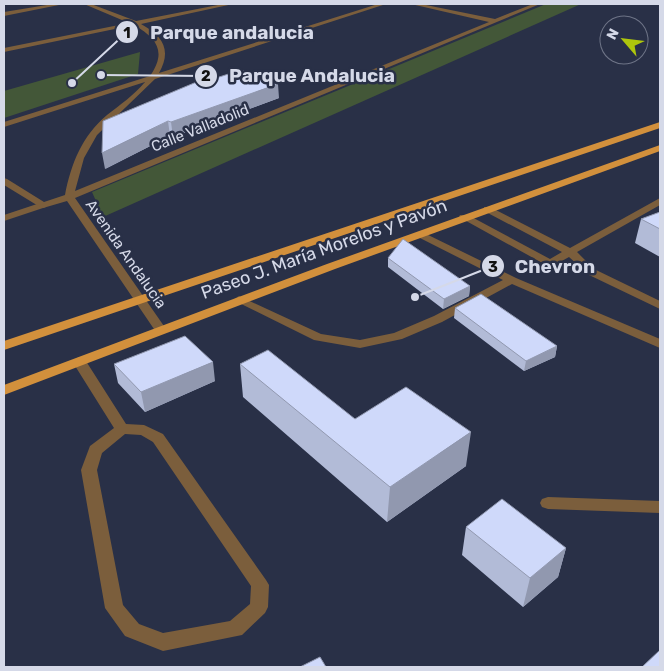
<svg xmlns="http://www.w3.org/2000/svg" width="664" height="671" font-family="Rubik,sans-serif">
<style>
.green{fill:#435738}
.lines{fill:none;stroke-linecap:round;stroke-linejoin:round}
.service{fill:#7b5e3c;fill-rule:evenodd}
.minor{fill:#7b5e3c;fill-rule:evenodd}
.trunk{fill:#d2903c;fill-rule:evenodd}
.wall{fill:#b2bbd7}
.shaded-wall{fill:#9198af}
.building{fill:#cfd9fa;stroke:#9198af}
.labels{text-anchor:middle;stroke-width:5;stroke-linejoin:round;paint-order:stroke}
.far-street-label{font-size:15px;fill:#d5d9e8;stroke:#293047}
.street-label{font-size:18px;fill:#d5d9e8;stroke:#293047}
.leader{fill:none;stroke:#d5d9e8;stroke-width:2}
.callout-dot{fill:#d5d9e8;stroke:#293047;stroke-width:2}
.mark-label{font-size:15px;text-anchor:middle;font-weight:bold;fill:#111}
.callout-label{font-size:19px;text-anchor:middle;font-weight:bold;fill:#d5d9e8;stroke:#293047;stroke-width:5;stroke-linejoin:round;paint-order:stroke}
</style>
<rect width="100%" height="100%" fill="#293047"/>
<!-- green -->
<path class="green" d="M 546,4 L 581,4 L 103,217 L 92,192 Z
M 140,52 L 138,74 L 4,118 L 4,91 Z"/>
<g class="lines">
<!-- service -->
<path class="service" d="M 660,198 L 660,205 L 577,252 L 594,269 L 660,301 L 660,309 L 587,274 L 546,265 L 459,217 L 460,215 L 468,215 L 550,259 L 562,252 L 484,211 L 484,207 L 490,207 L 570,248 ZM 569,257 L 578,265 L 560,262 Z
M 43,202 L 46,203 L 46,207 L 4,221 L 4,215 Z
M 420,231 L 516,278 L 660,339 L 660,348 L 512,284 L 442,322 L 402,339 L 360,348 L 314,340 L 233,300 L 239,296 L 243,298 L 321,334 L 360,340 L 394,333 L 434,316 L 503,280 L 416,236 L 415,234 Z
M 79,357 L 84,358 L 126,424 L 144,425 L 163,434 L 266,580 L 269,585 L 268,607 L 265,613 L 242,635 L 163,651 L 125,636 L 105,608 L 81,470 L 90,446 L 114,428 L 72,361 ZM 125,434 L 141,435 L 153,442 L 251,586 L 250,604 L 230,621 L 163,633 L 139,624 L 123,605 L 97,470 L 102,453 Z
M 548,497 L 660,501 L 660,513 L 548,509 L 542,507 L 540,503 L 542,499 Z"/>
<!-- minor -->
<path class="minor" d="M 53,4 L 64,4 L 4,16 L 4,12 Z
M 84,4 L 91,4 L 136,21 L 223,4 L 233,4 L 141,24 C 163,36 172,50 159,73 L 378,4 L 386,4 L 155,79 L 97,135 L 84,158 L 75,191 L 489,22 L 411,4 L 421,4 L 495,19 L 533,4 L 540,4 L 75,198 L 166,329 L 160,333 L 156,332 L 67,201 L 43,208 L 40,207 L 4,185 L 4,178 L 7,179 L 44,202 L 65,195 C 71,164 82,136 107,115 C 120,105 134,95 145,82 L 4,127 L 4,122 L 150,76 C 167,52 157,38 134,25 L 4,52 L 4,48 L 129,23 Z"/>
<!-- trunk -->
<path class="trunk" d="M 660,122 L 660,128 L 4,350 L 4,341 Z
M 660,145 L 660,151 L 335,269 L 4,395 L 4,385 L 327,264 Z"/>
</g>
<!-- wall -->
<path class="wall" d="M 213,79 L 279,98 L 173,137 L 170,136 L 105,169 Z
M 660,212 L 660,257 L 635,243 L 641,219 Z
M 388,258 L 470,286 L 469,296 L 443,309 L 388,267 Z
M 455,308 L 557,346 L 555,357 L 524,371 L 454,318 Z
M 114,364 L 215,381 L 145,412 L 118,383 Z
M 240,364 L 355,419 L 466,466 L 387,522 L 243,397 Z
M 466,527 L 566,548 L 558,577 L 523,607 L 462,555 Z"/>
<!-- shaded-wall -->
<path class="shaded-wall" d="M 278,84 L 279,98 L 173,137 L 171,122 Z
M 168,121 L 170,136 L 105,169 L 102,153 Z
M 470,286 L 469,296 L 443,309 L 444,299 Z
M 557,346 L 555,357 L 524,371 L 526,361 Z
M 213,362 L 215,381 L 145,412 L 141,392 Z
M 471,432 L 466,466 L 387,522 L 390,487 Z
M 566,548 L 558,577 L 523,607 L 530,578 Z"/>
<!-- building -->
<path class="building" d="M 241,70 L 278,84 L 171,122 L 168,121 L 102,153 L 103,121 L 211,76 L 213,79 Z
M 660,212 L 660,229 L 641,219 Z
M 403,239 L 470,286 L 444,299 L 388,258 Z
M 481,294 L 557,346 L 526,361 L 455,308 Z
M 185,336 L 213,362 L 141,392 L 114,364 Z
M 268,350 L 355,419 L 406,387 L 471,432 L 390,487 L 240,364 Z
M 502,499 L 566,548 L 530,578 L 466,527 Z
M 660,650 L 660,667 L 642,667 Z
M 320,657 L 326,667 L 300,667 Z"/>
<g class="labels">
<!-- far-street labels -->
<g class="far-street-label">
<text transform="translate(200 128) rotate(-22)" y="5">Calle Valladolid</text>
<text transform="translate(126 254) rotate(55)" y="5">Avenida Andalucia</text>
</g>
<!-- street labels -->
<g class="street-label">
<text transform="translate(324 249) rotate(-20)" y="6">Paseo J. María Morelos y Pavón</text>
</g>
</g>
<!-- callouts -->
<path class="leader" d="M72 83L127 32M101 75L206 76M415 297L493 266"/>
<g class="callout-dot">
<circle cx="72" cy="83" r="5"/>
<circle cx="101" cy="75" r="5"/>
<circle cx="415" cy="297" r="5"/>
<circle cx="127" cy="32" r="12"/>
<circle cx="206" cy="76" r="12"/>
<circle cx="493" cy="266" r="12"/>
</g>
<g class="mark-label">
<text x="127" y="38">1</text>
<text x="206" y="81">2</text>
<text x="493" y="272">3</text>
</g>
<g class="callout-label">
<text x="232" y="39">Parque andalucia</text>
<text x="312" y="82">Parque Andalucia</text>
<text x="555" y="273">Chevron</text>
</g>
<!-- border -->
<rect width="664" height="671" fill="none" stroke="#d5d9e8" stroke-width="10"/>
<!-- north arrow -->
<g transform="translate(624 40) rotate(298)"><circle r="24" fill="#293047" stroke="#6e7487"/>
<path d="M0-4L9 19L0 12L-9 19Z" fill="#aec60c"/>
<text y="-8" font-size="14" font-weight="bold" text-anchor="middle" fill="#d5d9e8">N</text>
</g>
</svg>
